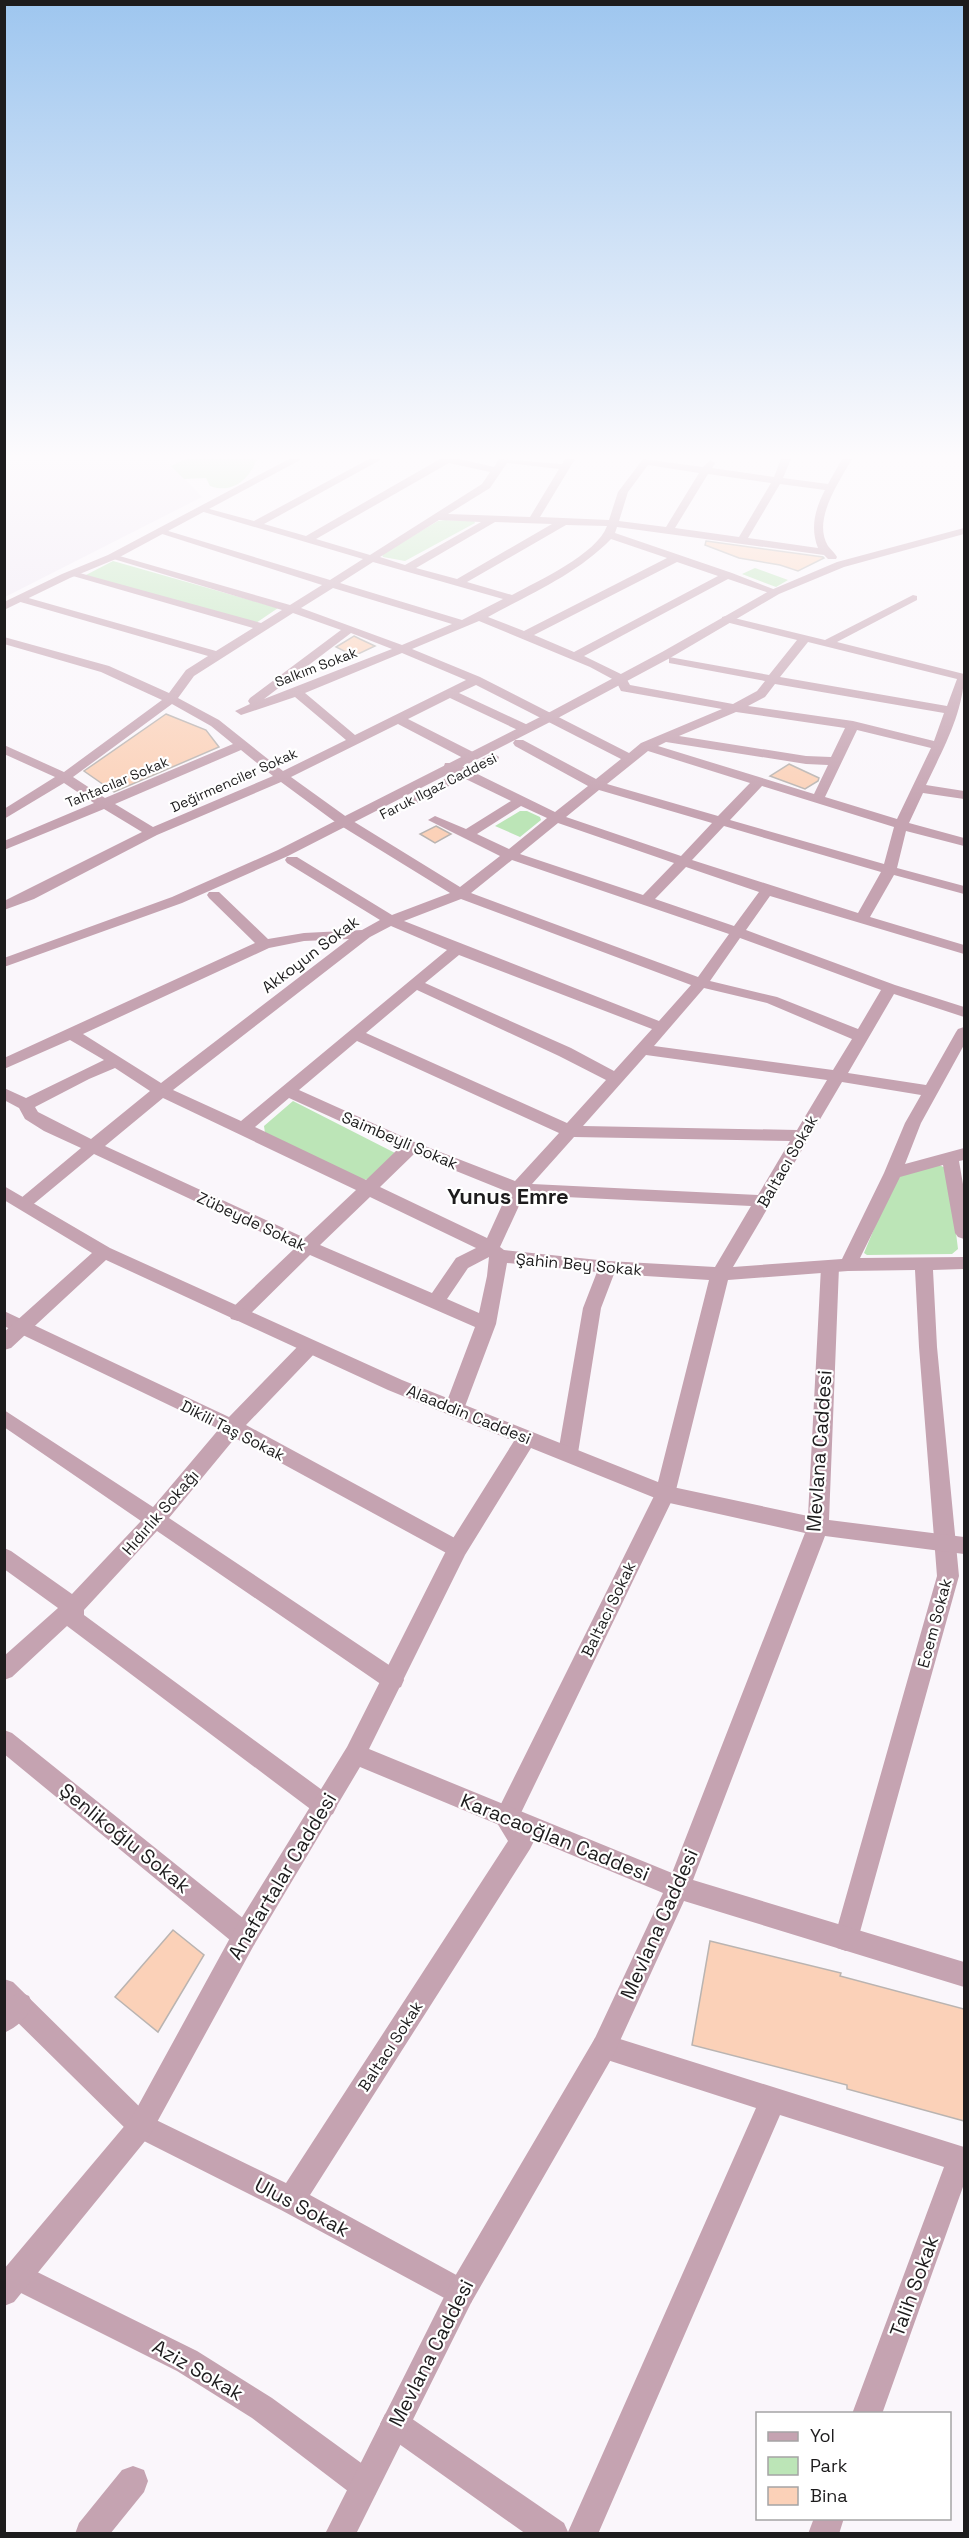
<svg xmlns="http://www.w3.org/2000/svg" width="969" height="2538" font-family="'Space Grotesk',sans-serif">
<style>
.built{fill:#efe7f3}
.green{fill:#bce5b7}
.building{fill:#fbd1b8;stroke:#bab4b1;stroke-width:1.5}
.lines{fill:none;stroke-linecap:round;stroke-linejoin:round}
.minor{fill:#c5a3b1;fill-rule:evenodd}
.tertiary{fill:#c5a3b1;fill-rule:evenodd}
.labels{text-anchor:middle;stroke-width:4.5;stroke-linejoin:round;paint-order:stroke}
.far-street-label{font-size:14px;fill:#1d1c1d;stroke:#fff}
.street-label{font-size:16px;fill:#1d1c1d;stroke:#fff}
.near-street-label{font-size:20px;fill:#1d1c1d;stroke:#fff}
.district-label{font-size:22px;font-weight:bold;fill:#1d1c1d;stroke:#fff}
</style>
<rect width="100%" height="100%" fill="#faf6fb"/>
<!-- built -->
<path class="built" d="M 5,459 L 165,459 L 202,497 L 5,597 Z"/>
<!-- green -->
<path class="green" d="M 186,459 L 257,459 C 249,480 232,494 210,486 L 206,478 L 184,479 L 171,466 Z
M 445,520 L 474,521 L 475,523 L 405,561 L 383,557 L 382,554 L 438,521 Z
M 113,561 L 278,608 L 256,623 L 84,576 Z
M 755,568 L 788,580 L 776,587 L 742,574 Z
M 520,811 L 527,811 L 540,817 L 541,820 L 520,837 L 495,826 Z
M 293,1101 L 399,1155 L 371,1179 L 363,1180 L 265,1133 L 264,1126 Z
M 939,1165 L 948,1169 L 958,1249 L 952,1254 L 867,1255 L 864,1253 L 896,1176 Z"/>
<!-- building -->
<path class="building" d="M 706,541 L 823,557 L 824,558 L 798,571 L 780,565 L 739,558 L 705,545 Z
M 354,636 L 360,639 L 375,646 L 354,656 L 336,647 Z
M 166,714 L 206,730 L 219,747 L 114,792 L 84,771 Z
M 789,764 L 819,778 L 818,781 L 805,789 L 770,776 Z
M 436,826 L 451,834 L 435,843 L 420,834 Z
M 173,1930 L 204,1955 L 158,2032 L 115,1997 Z
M 710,1941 L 841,1973 L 840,1976 L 964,2009 L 964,2121 L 847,2089 L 847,2085 L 692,2045 Z"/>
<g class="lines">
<!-- minor -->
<path class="minor" d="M 369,459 L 382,459 L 264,524 L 306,536 L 440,459 L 460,459 L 494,467 L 499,459 L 562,464 L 565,459 L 575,459 L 540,517 L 609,520 L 618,492 L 643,459 L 703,467 L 710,460 L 715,463 L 712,468 L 774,477 L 781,459 L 791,459 L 783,478 L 828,484 L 842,459 L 852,459 C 839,482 812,520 828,546 C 831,550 835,553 837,557 L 836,559 L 828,559 L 824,555 L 617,527 L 615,533 L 732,573 L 781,592 L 775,595 L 728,579 L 584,656 L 625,676 L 630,685 L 733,704 L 757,691 L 765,681 L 669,663 L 669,657 L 769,675 L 797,640 L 722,621 L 722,617 L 726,616 L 825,640 L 913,595 L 917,596 L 917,600 L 837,642 L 964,674 C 964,712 942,751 926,785 L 964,791 L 964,799 L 923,793 L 909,823 L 964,838 L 964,846 L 906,831 L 897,868 L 964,886 L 964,894 L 894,875 L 870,917 L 964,945 L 964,954 L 770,896 L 746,930 L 895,985 L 964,1007 L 964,1017 L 894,994 L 848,1073 L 926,1085 L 956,1032 L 958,1029 L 964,1027 L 964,1045 L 921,1123 L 905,1164 L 964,1148 L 964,1160 L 959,1161 L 964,1190 L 964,1239 L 958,1237 L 955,1233 L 943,1165 L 900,1177 L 860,1258 L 964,1257 L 964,1269 L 933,1270 L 937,1347 L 959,1576 L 858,1939 L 855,1948 L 846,1951 L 837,1948 L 834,1939 L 937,1576 L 919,1347 L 915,1270 L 848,1271 L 728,1280 L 675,1494 L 519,1817 L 534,1841 L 530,1849 L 310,2195 L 471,2283 L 475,2293 L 471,2303 L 461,2307 L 281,2210 L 132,2135 L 4,2009 L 4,1979 L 13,1982 L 150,2117 L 286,2183 L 508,1841 L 494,1818 L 655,1494 L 709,1280 L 614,1274 L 601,1308 L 578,1453 L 575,1459 L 568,1461 L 561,1459 L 558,1453 L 583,1308 L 597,1272 L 507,1263 L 496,1324 L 464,1409 L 461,1414 L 454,1417 L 447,1414 L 444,1409 L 475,1327 L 310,1255 L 245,1319 L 238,1321 L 231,1319 L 229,1314 L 231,1309 L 295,1248 L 94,1154 L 30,1207 L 18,1207 L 15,1203 L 81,1148 L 44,1131 L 25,1119 L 19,1108 L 4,1100 L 4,1088 L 26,1098 L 104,1060 L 70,1040 L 4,1069 L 4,1058 L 255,943 L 209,898 L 207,895 L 209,892 L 219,892 L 268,939 L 304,933 L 362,930 L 380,920 L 287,863 L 285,860 L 287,857 L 297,857 L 392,915 L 450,893 L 338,824 L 281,782 L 157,835 L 34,899 L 4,910 L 4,901 L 142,832 L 104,809 L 4,850 L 4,841 L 94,803 L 64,783 L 4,819 L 4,809 L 55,777 L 4,754 L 4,745 L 64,772 L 162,700 L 101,672 L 4,644 L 4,637 L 109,666 L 169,693 L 186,670 L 208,656 L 17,601 L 17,597 L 25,597 L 216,651 L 253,628 L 66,574 L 72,571 L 76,572 L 261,623 L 282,610 L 107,557 L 112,554 L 116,555 L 290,605 L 322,585 L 156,532 L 157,530 L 165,530 L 330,580 L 363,559 L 197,510 L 202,507 L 254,521 ZM 449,463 L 490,472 L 482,484 L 370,555 L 316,539 ZM 507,463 L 559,469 L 530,517 L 448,514 L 490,488 ZM 648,465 L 699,473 L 666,527 L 619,521 L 628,492 ZM 708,474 L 771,483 L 739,537 L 675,528 ZM 780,484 L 825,490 C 815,509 810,528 818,548 L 748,538 ZM 439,520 L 481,522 L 405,565 L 380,557 ZM 495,522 L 552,524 L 457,579 L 416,568 ZM 566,525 L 607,526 C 597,554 538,581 512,595 L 467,582 ZM 611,539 L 667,558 L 524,631 L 488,617 C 530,594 577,574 611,539 ZM 373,562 L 503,599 L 462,620 L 340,583 ZM 677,562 L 718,576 L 574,652 L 534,635 ZM 333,588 L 452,624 L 402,645 L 301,608 ZM 293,613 L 341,630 L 250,698 L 248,701 L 250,704 L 235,711 L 241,715 L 295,697 L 346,740 L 283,771 L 219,720 L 178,698 L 194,676 ZM 479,621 L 590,667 L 616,681 L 621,691 L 722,709 L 641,743 L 629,753 L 480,677 L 412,649 ZM 351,633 L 392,649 L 264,699 ZM 808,642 L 957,679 L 947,706 L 780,677 ZM 402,653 L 466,680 L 355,735 L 305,693 ZM 775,684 L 944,713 L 934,741 L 853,721 L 748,706 L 765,697 ZM 476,685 L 621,759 L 596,779 L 523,740 L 515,740 L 513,743 L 515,746 L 588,786 L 555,812 L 455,763 L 445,763 L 444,766 L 445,769 L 511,801 L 466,829 L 435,816 L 428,820 L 500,856 L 460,887 L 348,818 L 291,777 L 398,724 L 465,759 L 475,759 L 476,756 L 475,753 L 408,719 L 450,698 L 522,732 L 530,732 L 532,729 L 530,726 L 459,693 ZM 172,704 L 211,726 L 233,744 L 105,798 L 73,777 ZM 736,712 L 845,728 L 831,757 L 806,756 L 679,736 ZM 857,730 L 931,748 L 897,819 L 825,797 ZM 666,742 L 806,764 L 828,765 L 814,794 L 658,746 ZM 241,750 L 273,776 L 153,827 L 115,804 ZM 648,751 L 750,783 L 718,816 L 607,784 ZM 762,786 L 894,827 L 884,864 L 730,820 ZM 599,790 L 712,823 L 681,856 L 566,817 ZM 521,806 L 547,818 L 509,849 L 477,834 ZM 558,823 L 674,863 L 643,895 L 520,854 ZM 724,826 L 881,872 L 858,913 L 692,860 ZM 512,860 L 729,934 L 698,977 L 471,893 ZM 686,867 L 759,892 L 734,926 L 655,899 ZM 461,899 L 691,985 L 659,1021 L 404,921 ZM 391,926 L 447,950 L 241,1121 L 173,1090 L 370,937 ZM 740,938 L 881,990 L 858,1029 L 777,997 L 710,981 ZM 349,939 L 161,1083 L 83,1034 L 269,948 L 304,941 ZM 459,955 L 652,1029 L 614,1071 L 571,1048 L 425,983 ZM 704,988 L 767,1003 L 852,1039 L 833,1070 L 654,1046 ZM 417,990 L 559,1056 L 606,1080 L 567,1123 L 366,1033 ZM 357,1041 L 559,1133 L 515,1181 L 417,1143 L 299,1090 ZM 646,1055 L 827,1080 L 797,1130 L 583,1126 ZM 115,1068 L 150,1091 L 91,1139 L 38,1112 L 35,1107 L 89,1079 ZM 842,1082 L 921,1095 L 905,1123 L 884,1173 L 842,1259 L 733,1267 ZM 163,1098 L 356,1190 L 305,1238 L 105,1146 ZM 289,1098 L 399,1148 L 366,1180 L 255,1127 ZM 574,1137 L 790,1141 L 758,1195 L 532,1184 ZM 414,1154 L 508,1192 L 487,1238 L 380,1187 ZM 524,1195 L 751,1206 L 715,1267 L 608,1261 L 504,1250 L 500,1247 ZM 370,1197 L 476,1248 L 456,1258 L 432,1293 L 320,1245 ZM 489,1257 L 487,1276 L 479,1313 L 447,1299 L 468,1268 Z
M 4,1311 L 229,1417 L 302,1342 L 309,1340 L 316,1342 L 318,1347 L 316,1352 L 246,1425 L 464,1543 L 467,1549 L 464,1555 L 457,1558 L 450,1555 L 235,1438 L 169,1518 L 401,1673 L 404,1680 L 401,1687 L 393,1690 L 385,1687 L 157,1531 L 84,1610 L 84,1615 L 333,1798 L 337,1806 L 333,1814 L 325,1817 L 317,1814 L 67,1626 L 12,1677 L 4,1680 L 4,1656 L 58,1608 L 4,1569 L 4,1548 L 11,1551 L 72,1594 L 141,1521 L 4,1427 L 4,1410 L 153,1507 L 219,1429 L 4,1326 Z
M 4,1730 L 12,1733 L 254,1927 L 257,1936 L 254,1945 L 245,1948 L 236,1945 L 4,1754 Z
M 604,2034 L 964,2147 L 964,2184 L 882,2414 L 852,2414 L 944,2167 L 780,2115 L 598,2534 L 526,2534 L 385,2434 L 380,2424 L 385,2414 L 395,2409 L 405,2414 L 564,2523 L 568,2532 L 756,2108 L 595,2056 L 591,2047 L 595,2038 Z
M 19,2263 L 197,2351 L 272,2398 L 375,2473 L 379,2484 L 375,2495 L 364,2499 L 353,2495 L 252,2418 L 177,2371 L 9,2287 L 5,2277 L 9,2267 Z
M 133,2466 L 144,2470 L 148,2481 L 144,2492 L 110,2534 L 75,2534 L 79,2523 L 122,2470 Z
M 814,2518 L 844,2518 L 839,2534 L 808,2534 Z"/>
<!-- tertiary -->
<path class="tertiary" d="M 289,459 L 302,459 L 116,559 L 70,578 L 4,610 L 4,602 L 62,574 L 108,555 Z
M 964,528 L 964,534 L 844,567 L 779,594 L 670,658 L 556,719 L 288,856 L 182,903 L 4,967 L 4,958 L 172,897 L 278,850 L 548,713 L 662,652 L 771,590 L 837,562 Z
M 493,753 L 499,757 L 498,760 L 417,803 L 407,803 L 405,800 Z
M 4,1186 L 110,1248 L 402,1380 L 668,1486 L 808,1516 L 821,1267 L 824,1262 L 830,1261 L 836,1262 L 839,1267 L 829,1520 L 964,1537 L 964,1554 L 825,1536 L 693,1880 L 964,1962 L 964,1987 L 684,1901 L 613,2056 L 471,2303 L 356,2534 L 325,2534 L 451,2283 L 595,2038 L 663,1893 L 360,1767 L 254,1945 L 150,2135 L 14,2302 L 4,2306 L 4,2269 L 132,2117 L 236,1927 L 347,1747 L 450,1543 L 514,1441 L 388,1390 L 106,1260 L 11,1348 L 4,1350 L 4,1332 L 92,1253 L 4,1200 ZM 531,1448 L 665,1502 L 805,1533 L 672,1873 L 369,1749 L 465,1555 Z
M 20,1992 L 29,1996 L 33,2005 C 27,2018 17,2027 4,2033 L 4,2002 Z"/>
</g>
<!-- sky -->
<linearGradient id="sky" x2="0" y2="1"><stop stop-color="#9ec6ef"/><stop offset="0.56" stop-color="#fdfbfd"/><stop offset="1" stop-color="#fdfbfd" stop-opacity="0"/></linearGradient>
<rect width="969" height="815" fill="url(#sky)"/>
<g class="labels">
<!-- far-street labels -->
<g class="far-street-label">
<text transform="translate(316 667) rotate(-21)" y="5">Salkım Sokak</text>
<text transform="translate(234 780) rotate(-24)" y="5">Değirmenciler Sokak</text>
<text transform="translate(117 782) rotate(-23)" y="5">Tahtacılar Sokak</text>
<text transform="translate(438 786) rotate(-27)" y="5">Faruk Ilgaz Caddesi</text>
</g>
<!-- street labels -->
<g class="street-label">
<text transform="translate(310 954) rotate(-37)" y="6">Akkoyun Sokak</text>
<text transform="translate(400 1140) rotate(23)" y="6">Saimbeyli Sokak</text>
<text transform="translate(787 1161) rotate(-60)" y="6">Baltacı Sokak</text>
<text transform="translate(252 1221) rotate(25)" y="6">Zübeyde Sokak</text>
<text transform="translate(579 1264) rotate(5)" y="6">Şahin Bey Sokak</text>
<text transform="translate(469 1414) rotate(22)" y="6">Alaaddin Caddesi</text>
<text transform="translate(233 1430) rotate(27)" y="6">Dikili Taş Sokak</text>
<text transform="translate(160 1512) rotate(-49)" y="6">Hıdırlık Sokağı</text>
<text transform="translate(608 1609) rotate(-64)" y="6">Baltacı Sokak</text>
<text transform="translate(934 1623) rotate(-75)" y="6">Ecem Sokak</text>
<text transform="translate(390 2046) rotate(-57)" y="6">Baltacı Sokak</text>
</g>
<!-- near-street labels -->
<g class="near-street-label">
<text transform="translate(819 1451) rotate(-86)" y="7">Mevlana Caddesi</text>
<text transform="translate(555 1837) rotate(22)" y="7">Karacaoğlan Caddesi</text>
<text transform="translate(125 1838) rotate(39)" y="7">Şenlikoğlu Sokak</text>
<text transform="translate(282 1876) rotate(-59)" y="7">Anafartalar Caddesi</text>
<text transform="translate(659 1924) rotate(-66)" y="7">Mevlana Caddesi</text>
<text transform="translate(302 2207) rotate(28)" y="7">Ulus Sokak</text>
<text transform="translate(914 2286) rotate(-70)" y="7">Talih Sokak</text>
<text transform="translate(431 2353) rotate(-63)" y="7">Mevlana Caddesi</text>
<text transform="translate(198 2370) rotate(30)" y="7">Aziz Sokak</text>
</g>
<!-- district labels -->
<g class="district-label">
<text x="508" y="1204">Yunus Emre</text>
</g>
</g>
<!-- border -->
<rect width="969" height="2538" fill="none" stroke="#1d1c1d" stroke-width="12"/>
<!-- legend -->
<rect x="756" y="2412" width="195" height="108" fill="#ffffff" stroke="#a5a4a5" stroke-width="1.5"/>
<rect x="768" y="2432" width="30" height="9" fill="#c5a3b1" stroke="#a5a4a5" stroke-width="1.5"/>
<text x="810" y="2442" font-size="18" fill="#1d1c1d">Yol</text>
<rect x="768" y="2457" width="30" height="18" fill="#bce5b7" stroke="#a5a4a5" stroke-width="1.5"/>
<text x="810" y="2472" font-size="18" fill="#1d1c1d">Park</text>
<rect x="768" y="2487" width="30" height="18" fill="#fbd1b8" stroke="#a5a4a5" stroke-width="1.5"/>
<text x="810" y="2502" font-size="18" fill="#1d1c1d">Bina</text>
</svg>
